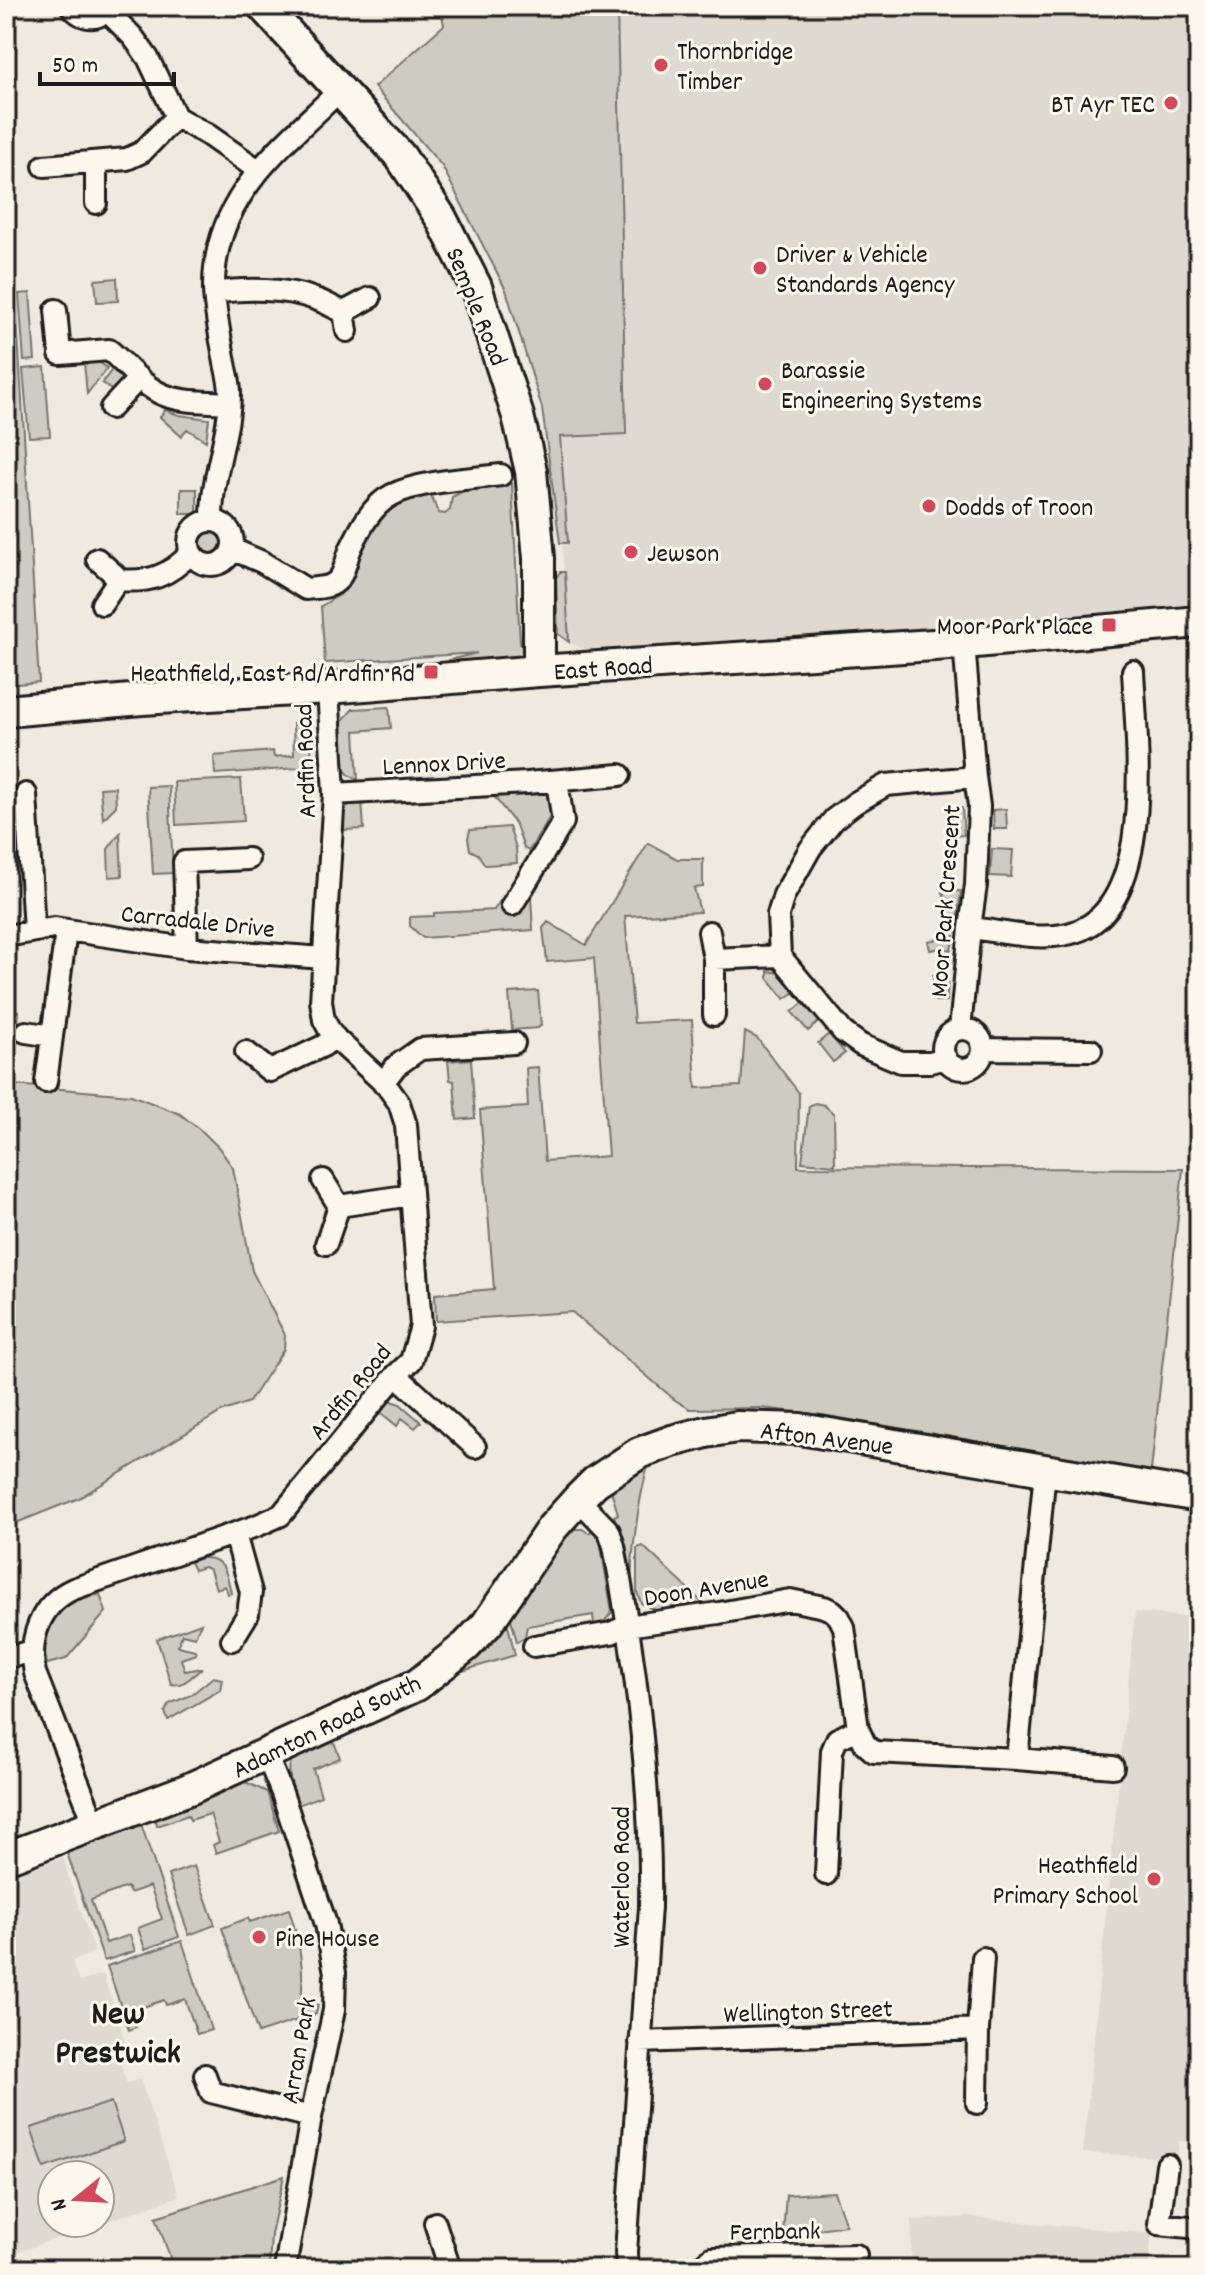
<svg xmlns="http://www.w3.org/2000/svg" width="1205" height="2275" font-family="Dekko,sans-serif">
<style>
.built{fill:#dedad1;fill-rule:evenodd}
.green{fill:#ceccc2;stroke:#75746f;stroke-width:2}
.lines{fill:none;stroke-linecap:round;stroke-linejoin:round}
.street-casing{stroke:#1c1c1c;stroke-width:26}
.secondary-casing{stroke:#1c1c1c;stroke-width:36}
.street{stroke:#fbf7ec;stroke-width:20}
.secondary{stroke:#fbf7ec;stroke-width:30}
.poi-dot{fill:#d1495b;stroke:#fbf7ec;stroke-width:3}
.labels{text-anchor:middle;stroke-width:6;stroke-linejoin:round;paint-order:stroke}
.poi-label{font-size:26px;fill:#1c1c1c;stroke:#fbf7ec;text-anchor:start}
.street-label{font-size:26px;fill:#1c1c1c;stroke:#fbf7ec}
.district-label{font-size:34px;font-weight:bold;fill:#1c1c1c;stroke:#fbf7ec}
</style>
<rect width="100%" height="100%" fill="#eeeadf"/>
<filter id="ink" filterUnits="userSpaceOnUse"><feTurbulence type="fractalNoise" baseFrequency=".0125" numOctaves="2"/><feDisplacementMap in="SourceGraphic" scale="16" xChannelSelector="R" yChannelSelector="G"/><feConvolveMatrix kernelMatrix="1 2 1 2 8 2 1 2 1" color-interpolation-filters="sRGB"/></filter>
<g filter="url(#ink)">
<!-- built -->
<path class="built" d="M 617,6 L 1199,6 L 1199,614 L 1162,614 L 584,650 L 569,642 L 554,434 L 626,434 Z
M 1135,1612 L 1199,1618 L 1199,2142 L 1179,2141 L 1177,2158 L 1083,2153 Z
M 64,1858 L 70,1882 L 95,1952 L 72,1961 L 79,1982 L 103,1974 L 127,2048 L 120,2063 L 127,2083 L 140,2079 L 179,2196 L 6,2256 L 6,1874 ZM 52,2175 L 100,2175 L 100,2223 L 52,2223 Z
M 966,2217 L 1152,2234 L 1148,2269 L 911,2269 L 912,2220 Z"/>
<!-- green -->
<path class="green" d="M 449,6 L 617,6 L 626,434 L 560,437 L 568,543 L 560,543 L 542,408 L 506,290 L 442,166 L 374,87 L 444,25 L 441,10 Z
M 6,137 L 39,682 L 6,685 Z
M 117,278 L 118,301 L 97,302 L 95,280 Z
M 30,293 L 35,360 L 24,361 L 19,294 Z
M 99,362 L 107,368 L 87,394 L 84,363 Z
M 45,367 L 50,436 L 29,437 L 23,369 Z
M 114,367 C 123,374 122,385 115,393 L 102,383 Z
M 165,410 L 179,415 L 209,419 L 206,441 L 187,429 L 181,436 L 160,417 Z
M 512,484 L 520,644 L 527,644 L 526,655 L 523,659 L 450,667 L 449,660 L 477,653 L 325,663 L 321,606 L 341,594 C 350,566 368,514 396,500 C 405,496 418,495 428,492 C 434,499 434,506 439,513 L 445,514 L 450,510 L 452,497 L 463,491 Z
M 181,489 L 197,489 L 197,514 L 181,514 Z
M195 543a13 13 0 1 1 26 0a13 13 0 1 1-26 0Z
M 560,572 L 565,572 L 569,642 L 558,634 L 556,578 Z
M 389,707 L 391,728 L 355,731 L 358,780 L 349,775 L 344,769 L 342,721 L 353,709 Z
M 306,723 L 310,730 L 312,767 L 215,774 L 214,756 L 273,751 L 274,757 L 294,755 L 293,724 Z
M 241,779 L 244,821 L 176,825 L 174,782 Z
M 534,783 L 550,791 L 553,810 L 551,815 L 529,851 L 524,848 L 516,825 L 493,795 L 494,792 Z
M 169,786 L 173,873 L 153,874 L 148,787 Z
M 115,787 L 116,806 L 103,819 L 100,788 Z
M 362,800 L 364,829 L 344,830 C 343,810 341,805 362,800 Z
M 962,808 L 964,835 L 953,836 L 951,809 Z
M 1006,809 L 1007,829 L 994,829 L 993,810 Z
M 509,827 L 516,848 L 517,863 L 485,865 L 478,854 L 470,850 L 468,838 L 470,830 Z
M 120,833 L 122,876 L 109,877 L 108,849 Z
M 648,843 L 677,859 L 703,859 L 703,887 L 694,888 L 700,912 L 625,916 L 634,1023 L 692,1020 L 696,1088 L 741,1086 L 745,1032 L 757,1038 L 799,1093 L 798,1167 L 1183,1169 L 1151,1471 L 822,1415 L 762,1408 L 690,1409 L 675,1400 L 572,1312 L 436,1321 L 435,1294 L 494,1289 L 480,1110 L 528,1107 L 526,1068 L 538,1067 L 545,1161 L 608,1156 L 594,958 L 547,962 L 543,928 L 548,922 L 586,945 Z
M 992,849 L 1013,850 L 1011,877 L 990,876 Z
M 538,870 L 545,874 L 531,898 L 533,930 L 423,938 L 410,926 L 410,917 L 434,916 L 434,913 L 494,910 L 500,901 L 514,910 Z
M 961,891 L 958,916 L 949,917 L 943,892 Z
M 954,936 L 951,950 L 942,948 L 930,950 L 928,941 Z
M 768,971 L 781,973 L 795,992 L 785,999 L 768,978 Z
M 948,973 L 947,1001 L 935,1001 L 933,975 Z
M 538,991 L 541,1025 L 538,1028 L 512,1030 L 509,993 Z
M 804,1002 L 820,1021 L 808,1031 L 792,1012 Z
M 19,1011 L 14,1085 L 131,1095 L 180,1114 L 204,1133 L 219,1148 L 233,1168 L 252,1271 L 285,1335 L 284,1349 L 249,1402 L 221,1412 L 79,1498 L 6,1527 L 6,1012 Z
M 829,1034 L 845,1053 L 833,1062 L 818,1043 Z
M 471,1059 L 475,1118 L 457,1120 L 454,1081 L 450,1080 L 448,1061 Z
M 815,1103 L 824,1105 L 834,1114 L 835,1165 L 802,1162 L 809,1106 Z
M 390,1401 L 400,1404 L 421,1422 L 415,1428 L 402,1418 L 397,1426 L 380,1412 L 366,1430 L 363,1427 L 384,1403 Z
M 650,1459 C 638,1500 633,1540 631,1582 L 628,1581 L 621,1535 L 614,1516 L 618,1514 L 611,1490 L 614,1481 Z
M 572,1529 L 582,1529 L 589,1533 L 593,1529 L 599,1535 L 612,1612 L 603,1623 L 594,1625 L 593,1615 L 527,1626 L 525,1637 L 517,1642 L 509,1611 L 562,1533 Z
M 643,1546 L 703,1603 L 657,1611 L 641,1603 L 637,1592 L 637,1548 Z
M 202,1558 C 225,1557 227,1574 231,1593 L 228,1594 L 225,1586 L 216,1589 L 210,1570 L 204,1567 L 194,1570 L 190,1562 Z
M 100,1594 L 106,1612 L 66,1659 L 47,1664 C 41,1645 50,1617 69,1605 C 77,1599 90,1597 100,1594 Z
M 506,1617 L 515,1655 L 446,1676 Z
M 201,1623 L 195,1637 L 182,1634 L 178,1646 L 195,1650 L 196,1654 L 181,1659 L 185,1671 L 202,1668 C 193,1675 184,1687 171,1684 L 157,1639 Z
M 213,1677 L 222,1679 L 220,1690 L 168,1720 L 165,1712 L 169,1704 L 191,1695 Z
M 332,1737 L 340,1758 L 313,1769 L 321,1796 L 298,1805 C 281,1754 287,1759 332,1737 Z
M 241,1780 L 267,1792 L 279,1831 L 216,1853 L 213,1845 L 219,1842 L 210,1814 L 190,1820 L 188,1815 L 157,1826 L 154,1818 Z
M 141,1824 L 179,1937 L 145,1949 L 138,1928 L 162,1919 L 150,1886 L 130,1893 L 127,1887 L 91,1900 L 106,1943 L 130,1935 L 135,1951 L 104,1961 L 66,1850 Z
M 194,1866 L 215,1925 L 189,1935 L 168,1875 Z
M 289,1909 C 299,1940 305,1968 301,2001 L 318,2005 L 316,2014 L 258,2033 L 222,1928 L 248,1918 L 250,1922 Z
M 182,1941 L 211,2030 L 197,2034 L 185,1999 L 166,2005 L 164,2000 L 131,2011 L 136,2027 L 129,2030 L 107,1966 Z
M 111,2102 L 124,2141 L 44,2168 L 31,2128 Z
M 284,2176 L 271,2234 L 269,2269 L 174,2269 L 156,2217 Z
M 834,2192 L 846,2225 L 783,2234 L 786,2195 Z"/>
<g class="lines">
<defs>
<path id="street" d="M 71,6 C 83,21 99,21 110,6
M 107,11 L 133,37 L 148,58 L 176,117 L 208,135 L 258,170
M 44,166 L 127,159 L 142,152 L 176,117
M 96,203 L 96,163
M 215,293 C 244,288 287,288 315,299 C 325,302 334,308 344,312
M 56,310 L 60,354 L 109,350 C 126,364 143,387 164,395 C 184,403 208,401 229,403
M 347,331 L 344,312 L 370,298
M 111,408 L 139,378
M 212,521 C 212,506 213,492 216,478 C 221,450 230,422 230,393 C 230,383 227,373 225,363 C 221,339 215,315 214,290 C 212,197 281,148 341,89
M189 543a22 22 0 1 1 44 0a22 22 0 1 1-44 0Z
M 232,549 L 262,562 L 306,589 C 314,588 324,588 331,585 C 345,579 345,561 351,548 C 360,529 372,505 392,495 C 419,481 470,479 501,475
M 97,559 L 115,575 L 118,580 L 102,604
M 118,580 C 150,583 169,576 191,553
M 26,794 L 34,931
M 334,794 L 527,783 L 620,775
M 512,905 L 563,822 L 557,781
M 970,928 C 999,931 1033,940 1062,935 C 1160,921 1136,740 1133,671
M 709,932 L 714,959 L 714,1015
M 6,936 L 54,928 L 187,948 L 324,958
M 187,948 L 184,862 L 248,859
M 714,959 L 780,956
M 960,1029 L 970,928 L 976,885 L 979,806 L 975,777 L 964,643
M943 1049a20 20 0 1 1 40 0a20 20 0 1 1-40 0Z
M 26,1032 L 52,1036
M 983,1049 L 1091,1050
M 246,1052 L 270,1071 L 323,1046 L 335,1037
M 946,1058 L 930,1062 L 901,1062 L 861,1045 L 843,1032 L 780,956 L 778,915 L 784,895 L 810,849 L 834,819 L 855,803 L 886,785 L 975,777
M 46,1082 L 66,931
M 383,1083 L 396,1066 L 420,1049 L 514,1043
M 323,1180 L 339,1206
M 326,1244 L 339,1206 L 411,1195
M 396,1375 L 475,1447
M 578,1499 L 609,1531 L 614,1546 C 636,1664 652,1787 650,1907 L 626,2252 L 627,2269
M 232,1640 L 248,1614 L 251,1592 L 235,1534
M 534,1646 L 611,1633 L 627,1626 L 719,1613 L 790,1600 L 824,1607 L 833,1611 L 839,1617 L 844,1627 L 858,1729 L 865,1744 L 874,1752 L 1017,1759 L 1045,1471
M 6,1658 L 32,1651
M 266,1754 L 282,1793 L 326,1924 L 335,1973 L 334,2010 L 311,2117 L 285,2269
M 1017,1759 L 1113,1767
M 95,1825 L 35,1673 C 28,1639 40,1604 73,1589 L 256,1526 L 281,1515 L 396,1375 L 411,1361 L 421,1326 L 406,1125 L 399,1103 L 386,1085 L 332,1035 L 324,1020 L 321,1001 L 334,794 L 328,688
M 826,1874 L 832,1751 L 837,1739 L 858,1729
M 640,2042 L 978,2029
M 205,2075 L 211,2092 L 311,2117
M 977,2103 L 978,2029 L 983,1958
M 1167,2165 L 1159,2224 L 1199,2228
M 435,2223 L 450,2269
M 699,2269 L 711,2258 L 856,2255"/>
<path id="secondary" d="M 263,6 L 400,156 L 441,218 L 476,287 L 518,416 L 531,471 L 539,558 L 539,671
M 6,711 L 142,699 L 328,688 L 539,671 L 964,643 L 1199,622
M 6,1858 L 189,1789 L 417,1685 L 466,1646 L 487,1624 L 552,1528 L 578,1499 L 595,1482 L 639,1453 L 672,1441 L 706,1432 L 737,1427 L 800,1429 L 1199,1496"/>
</defs>
<!-- street casing -->
<use href="#street" class="street-casing"/>
<!-- secondary casing -->
<use href="#secondary" class="secondary-casing"/>
<!-- street -->
<use href="#street" class="street"/>
<!-- secondary -->
<use href="#secondary" class="secondary"/>
</g>
</g>
<!-- markers -->
<g class="poi-dot">
<circle cx="661" cy="65" r="8"/>
<circle cx="1171" cy="103" r="8"/>
<circle cx="760" cy="268" r="8"/>
<circle cx="765" cy="384" r="8"/>
<circle cx="929" cy="506" r="8"/>
<circle cx="631" cy="552" r="8"/>
<rect x="1101" y="617" width="16" height="16" rx="4"/>
<rect x="423" y="664" width="16" height="16" rx="4"/>
<circle cx="1154" cy="1879" r="8"/>
<circle cx="259" cy="1937" r="8"/>
</g>
<g class="labels">
<!-- poi labels -->
<g class="poi-label">
<text x="677" y="59">Thornbridge<tspan x="677" dy="30">Timber</tspan></text>
<text x="1155" y="112" text-anchor="end">BT Ayr TEC</text>
<text x="776" y="262">Driver &amp; Vehicle<tspan x="776" dy="30">Standards Agency</tspan></text>
<text x="781" y="378">Barassie<tspan x="781" dy="30">Engineering Systems</tspan></text>
<text x="945" y="515">Dodds of Troon</text>
<text x="647" y="561">Jewson</text>
<text x="1093" y="634" text-anchor="end">Moor Park Place</text>
<text x="415" y="681" text-anchor="end">Heathfield, East Rd/Ardfin Rd</text>
<text x="1138" y="1873" text-anchor="end">Heathfield<tspan x="1138" dy="30">Primary School</tspan></text>
<text x="275" y="1946">Pine House</text>
</g>
<!-- street labels -->
<g class="street-label">
<text transform="translate(478 306) rotate(68)" y="9">Semple Road</text>
<text transform="translate(603 667) rotate(-4)" y="9">East Road</text>
<text transform="translate(304 761) rotate(-92)" y="9">Ardfin Road</text>
<text transform="translate(444 762) rotate(-3)" y="9">Lennox Drive</text>
<text transform="translate(944 901) rotate(-86)" y="9">Moor Park Crescent</text>
<text transform="translate(198 920) rotate(6)" y="9">Carradale Drive</text>
<text transform="translate(349 1391) rotate(-51)" y="9">Ardfin Road</text>
<text transform="translate(827 1437) rotate(7)" y="9">Afton Avenue</text>
<text transform="translate(706 1587) rotate(-9)" y="9">Doon Avenue</text>
<text transform="translate(326 1725) rotate(-26)" y="9">Adamton Road South</text>
<text transform="translate(620 1877) rotate(-90)" y="9">Waterloo Road</text>
<text transform="translate(808 2010) rotate(-2)" y="9">Wellington Street</text>
<text transform="translate(297 2050) rotate(-80)" y="9">Arran Park</text>
<text transform="translate(775 2230) rotate(-1)" y="9">Fernbank</text>
</g>
<!-- district labels -->
<g class="district-label">
<text x="118" y="2023">New<tspan x="118" dy="39">Prestwick</tspan></text>
</g>
</g>
<!-- margin -->
<rect width="1205" height="2275" fill="none" stroke="#fbf7ec" stroke-width="32"/>
<rect x="16" y="16" width="1173" height="2243" fill="none" stroke="#1c1c1c" stroke-width="3" filter="url(#ink)"/>
<!-- north arrow -->
<g transform="translate(76 2199) rotate(252)"><circle r="38" fill="#fbf7ec" stroke="#a29f99" stroke-width="2"/>
<path d="M0-6L14 30L0 20L-14 30Z" fill="#d1495b"/>
<text y="-12" font-size="22" font-weight="bold" text-anchor="middle" fill="#1c1c1c">N</text>
</g>
<!-- scale -->
<path d="M40 72v12h134v-12" fill="none" stroke="#1c1c1c" stroke-width="4"/>
<text x="52" y="72" font-size="24" fill="#1c1c1c" stroke="#fbf7ec" stroke-width="6" paint-order="stroke">50 m</text>
</svg>
